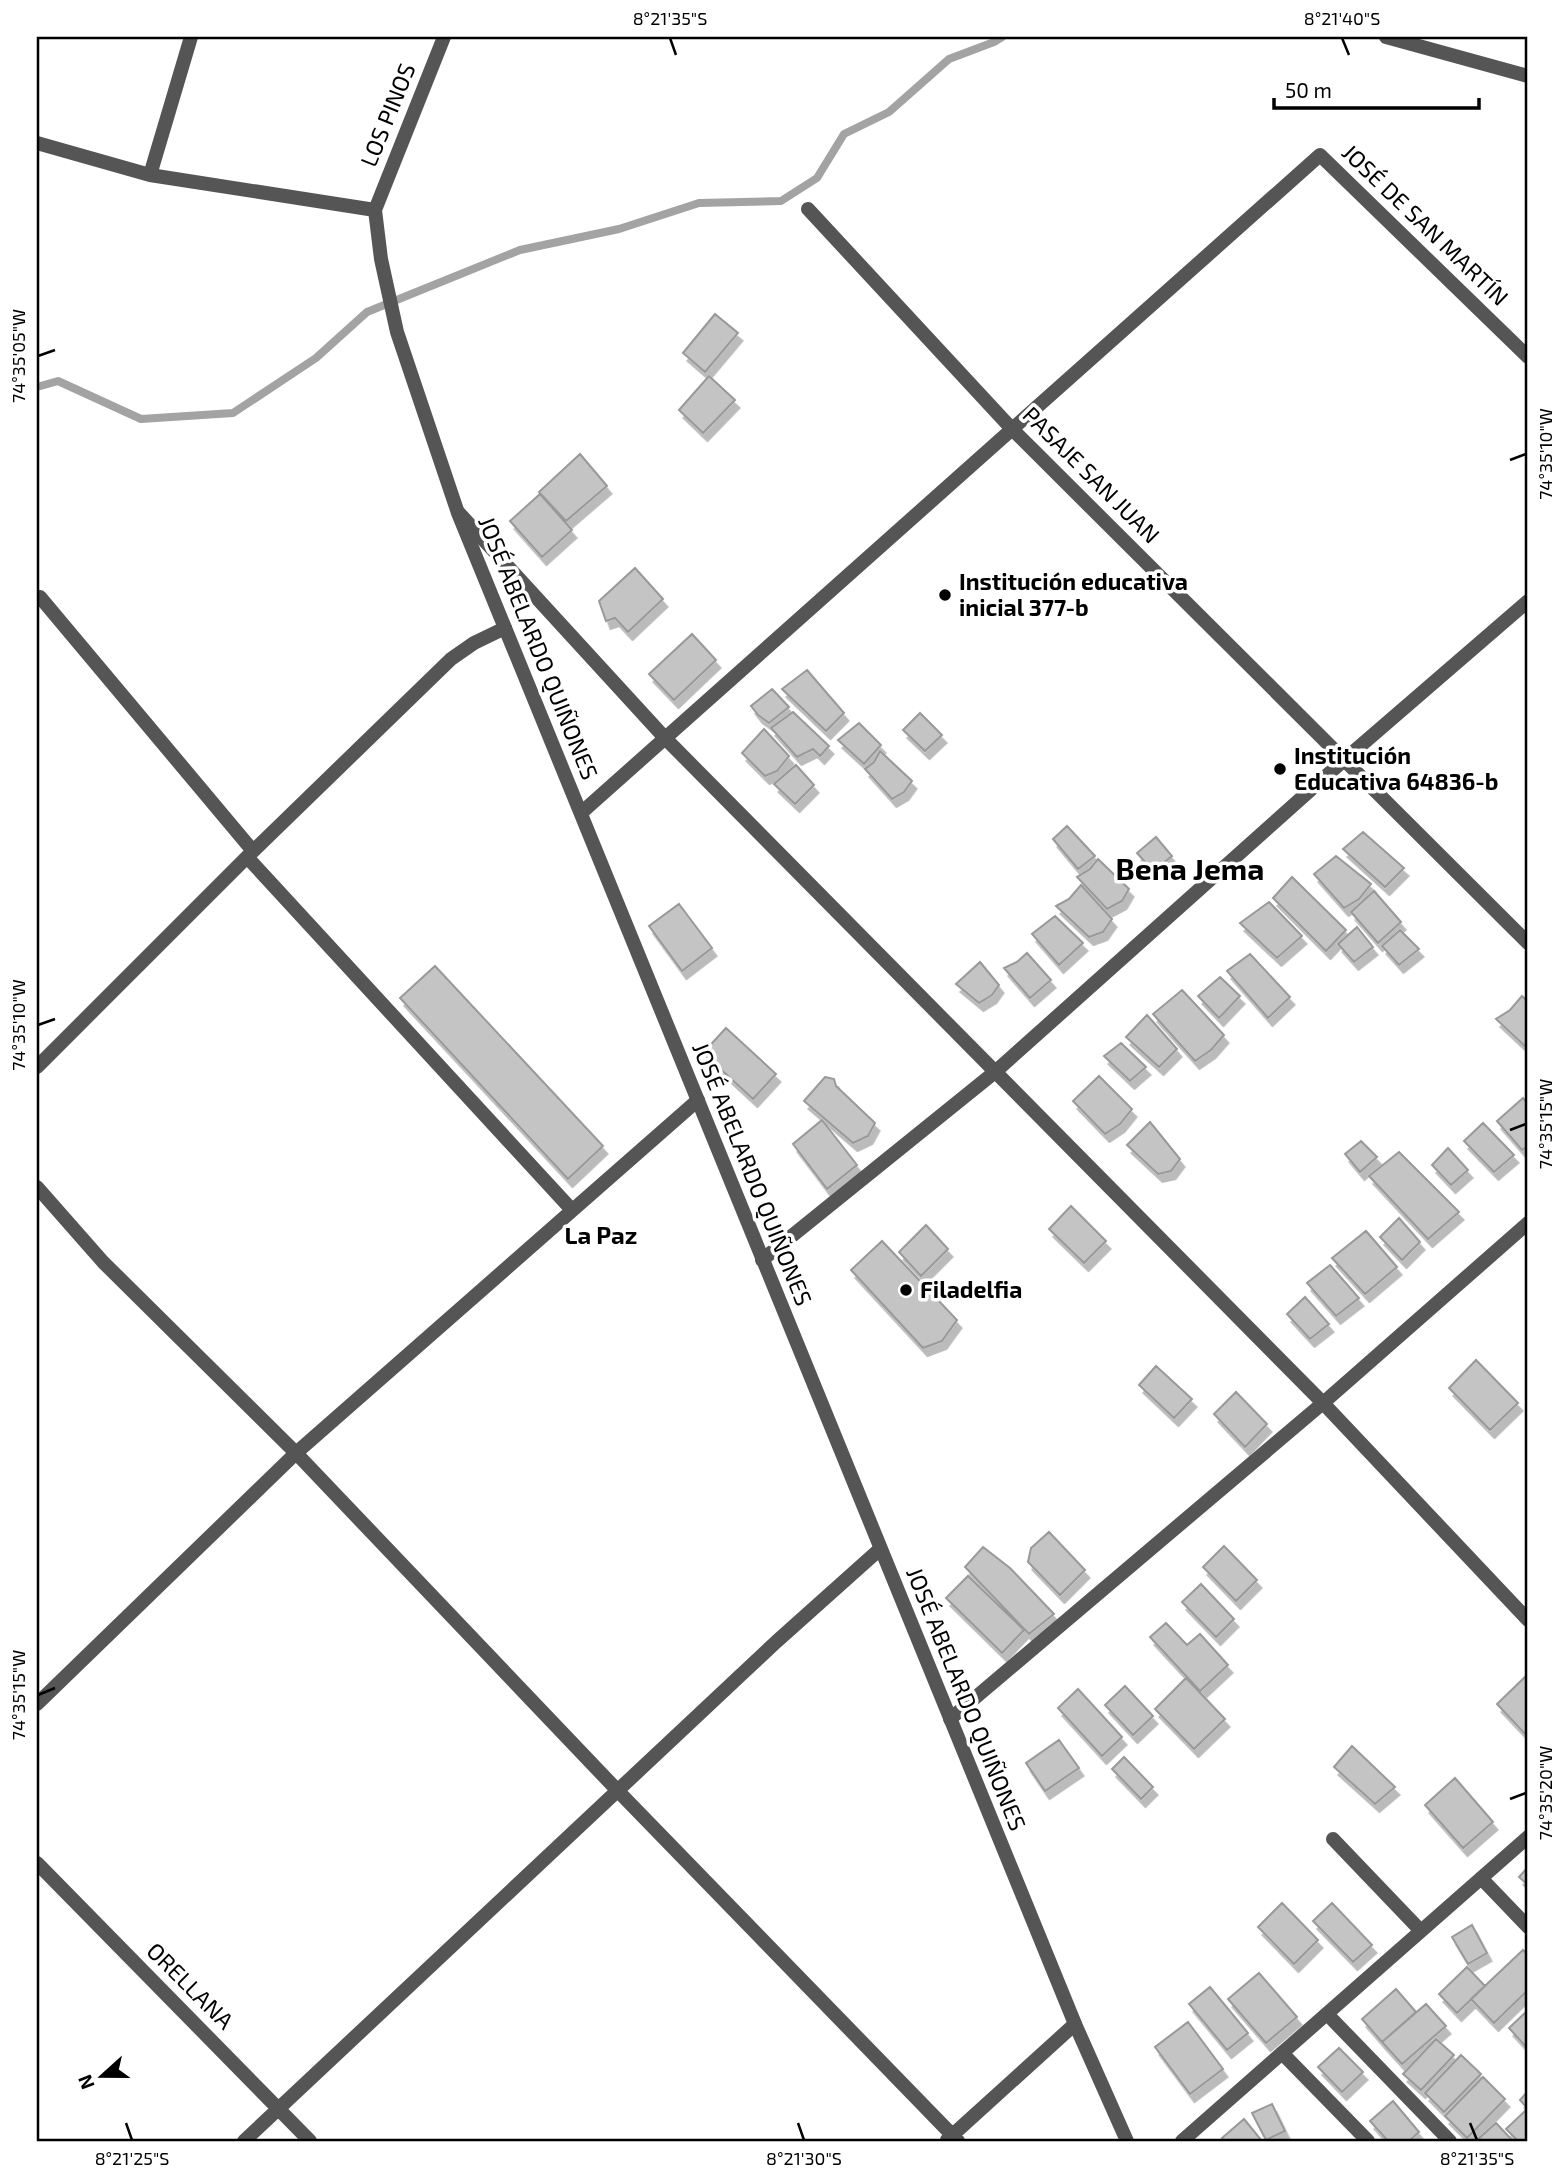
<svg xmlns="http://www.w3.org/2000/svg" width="1565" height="2178" font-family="'Exo 2',sans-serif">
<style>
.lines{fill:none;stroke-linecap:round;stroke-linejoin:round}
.stream{stroke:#a3a3a3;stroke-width:8}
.building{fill:#c4c4c4;stroke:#999;stroke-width:2;filter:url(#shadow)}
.pedestrian{stroke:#555;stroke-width:14}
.minor{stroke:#555;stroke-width:14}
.tertiary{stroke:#555;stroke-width:14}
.ticks{fill:none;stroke:#000;stroke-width:2.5}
.poi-dot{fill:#000;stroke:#fff;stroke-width:2.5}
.labels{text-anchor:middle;stroke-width:7;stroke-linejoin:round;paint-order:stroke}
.street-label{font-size:23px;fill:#000;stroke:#fff}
.poi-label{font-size:23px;font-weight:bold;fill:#000;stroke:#fff;text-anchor:start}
.neighbourhood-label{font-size:24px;font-weight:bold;fill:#000;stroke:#fff}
.district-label{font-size:30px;font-weight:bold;fill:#000;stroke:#fff}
.neatline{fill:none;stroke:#000;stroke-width:2.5}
.ticks-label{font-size:18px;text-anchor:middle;fill:#000}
</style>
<defs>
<filter id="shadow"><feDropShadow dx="4.5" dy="8" stdDeviation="0" flood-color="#0004"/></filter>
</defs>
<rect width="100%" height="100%" fill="#fff"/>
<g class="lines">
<!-- stream -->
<path class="stream" d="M 37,387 L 58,381 L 141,419 L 233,413 L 316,358 L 367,312 L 520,250 L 619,229 L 699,203 L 781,201 L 817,178 L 844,134 L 889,112 L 949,59 L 994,42 L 1002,37"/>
</g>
<!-- building -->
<path class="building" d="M 715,314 L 738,333 L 705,372 L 683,353 Z
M 709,376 L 735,400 L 703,433 L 679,410 Z
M 580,454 L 607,486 L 566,521 L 539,492 Z
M 540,494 L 572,530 L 542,557 L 510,521 Z
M 635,568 L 663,599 L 628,632 L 615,618 L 606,621 L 599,601 Z
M 692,634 L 716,660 L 674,700 L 649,674 Z
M 807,670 L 844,713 L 826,731 L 782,689 Z
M 772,689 L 789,707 L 769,723 L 758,715 L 751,706 Z
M 793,712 L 829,746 L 820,756 L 813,749 L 797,757 L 771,728 Z
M 920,713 L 942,735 L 925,751 L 903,730 Z
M 859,723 L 881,745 L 864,764 L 838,740 Z
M 764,729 L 789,756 L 777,771 L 765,776 L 742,753 Z
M 880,751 L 912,781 L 904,792 L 892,799 L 865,769 L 874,762 Z
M 796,765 L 814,785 L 795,804 L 774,784 Z
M 1067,826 L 1095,856 L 1078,869 L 1053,839 Z
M 1363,832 L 1404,868 L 1385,887 L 1343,849 Z
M 1156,837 L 1172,856 L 1153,871 L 1137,853 Z
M 1336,856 L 1371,884 L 1359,899 L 1344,908 L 1314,874 Z
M 1098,859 L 1129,889 L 1122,901 L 1107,909 L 1077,877 L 1090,869 Z
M 1292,877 L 1346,930 L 1326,951 L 1273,898 Z
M 1081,885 L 1112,919 L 1103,932 L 1089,937 L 1056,906 L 1069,899 Z
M 1374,891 L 1401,922 L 1378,943 L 1351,912 Z
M 1269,902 L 1302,936 L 1277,958 L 1240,923 Z
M 679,904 L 712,948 L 682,971 L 649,926 Z
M 1055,916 L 1083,943 L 1059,965 L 1032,934 Z
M 1357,927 L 1373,947 L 1354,962 L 1338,944 Z
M 1400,930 L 1419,949 L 1399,965 L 1382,946 Z
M 1027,953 L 1051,980 L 1030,998 L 1004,968 L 1017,962 Z
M 1250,954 L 1290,997 L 1268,1018 L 1227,971 Z
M 980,962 L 999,985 L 992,995 L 979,1003 L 956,984 Z
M 435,966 L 603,1146 L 568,1179 L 400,998 Z
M 1220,977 L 1240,996 L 1219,1018 L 1198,996 Z
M 1182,990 L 1224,1035 L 1211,1050 L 1195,1061 L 1153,1014 Z
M 1522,996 L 1528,1002 L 1528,1049 L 1496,1019 L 1510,1010 Z
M 1147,1015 L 1177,1049 L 1159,1067 L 1126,1037 Z
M 726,1028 L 776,1074 L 753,1099 L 703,1053 Z
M 1121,1043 L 1146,1067 L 1130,1081 L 1104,1056 Z
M 1099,1076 L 1132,1109 L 1120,1124 L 1105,1134 L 1073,1101 Z
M 825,1077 L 834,1079 L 836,1086 L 875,1123 L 868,1136 L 853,1143 L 804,1101 Z
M 1523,1098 L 1528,1104 L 1528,1146 L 1522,1150 L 1497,1121 Z
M 822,1120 L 857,1165 L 827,1189 L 793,1144 Z
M 1150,1122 L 1180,1159 L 1171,1171 L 1158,1174 L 1127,1145 Z
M 1483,1123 L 1514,1155 L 1494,1172 L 1464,1141 Z
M 1361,1141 L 1377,1157 L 1360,1172 L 1345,1154 Z
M 1448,1148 L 1468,1170 L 1451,1185 L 1432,1165 Z
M 1399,1152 L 1459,1212 L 1428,1239 L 1369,1176 Z
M 1071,1206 L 1106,1241 L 1084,1263 L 1049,1229 Z
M 1399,1218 L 1420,1242 L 1402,1260 L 1380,1237 Z
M 926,1225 L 948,1249 L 921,1276 L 899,1252 Z
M 1366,1231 L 1397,1267 L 1365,1294 L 1332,1258 Z
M 882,1241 L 957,1320 L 942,1341 L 923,1348 L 851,1270 Z
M 1330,1265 L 1359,1298 L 1336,1316 L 1307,1283 Z
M 1305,1297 L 1329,1324 L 1310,1339 L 1287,1314 Z
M 1476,1360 L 1518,1403 L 1490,1430 L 1449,1388 Z
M 1156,1366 L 1192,1399 L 1174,1418 L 1139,1385 Z
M 1236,1392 L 1267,1424 L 1245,1447 L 1214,1414 Z
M 1049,1532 L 1085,1570 L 1060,1595 L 1028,1562 L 1031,1548 Z
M 1224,1546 L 1257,1580 L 1236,1601 L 1203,1567 Z
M 983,1547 L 1010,1568 L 1054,1614 L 1029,1634 L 965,1567 Z
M 968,1576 L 1024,1630 L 1002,1653 L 946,1598 Z
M 1201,1584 L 1234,1619 L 1216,1637 L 1182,1602 Z
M 1166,1623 L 1187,1645 L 1200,1634 L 1228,1665 L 1200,1691 L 1150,1637 Z
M 1526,1676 L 1528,1678 L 1528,1737 L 1497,1704 Z
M 1186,1678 L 1225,1719 L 1194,1749 L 1155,1709 Z
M 1125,1686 L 1153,1716 L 1133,1735 L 1105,1705 Z
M 1078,1689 L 1122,1737 L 1102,1756 L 1058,1708 Z
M 1059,1740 L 1079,1768 L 1045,1791 L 1026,1763 Z
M 1352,1746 L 1395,1787 L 1375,1804 L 1334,1767 Z
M 1124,1757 L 1153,1787 L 1141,1799 L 1112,1769 Z
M 1455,1778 L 1493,1822 L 1463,1848 L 1425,1805 Z
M 1528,1867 L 1528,1885 L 1519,1877 Z
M 1282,1903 L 1318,1940 L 1294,1964 L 1258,1927 Z
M 1332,1903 L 1372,1945 L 1353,1962 L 1313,1921 Z
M 1472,1925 L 1487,1953 L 1468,1964 L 1452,1937 Z
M 1523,1950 L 1528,1955 L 1528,1990 L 1494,2023 L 1471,1999 Z
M 1467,1967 L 1485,1986 L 1457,2013 L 1439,1994 Z
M 1259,1973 L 1297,2017 L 1266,2043 L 1228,1999 Z
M 1210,1987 L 1248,2033 L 1227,2050 L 1189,2004 Z
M 1396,1989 L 1416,2012 L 1382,2042 L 1362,2019 Z
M 1426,2004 L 1446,2026 L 1402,2064 L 1382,2042 Z
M 1528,2010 L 1528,2049 L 1509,2028 Z
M 1188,2022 L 1223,2069 L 1190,2094 L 1155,2047 Z
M 1436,2039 L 1454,2055 L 1421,2090 L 1403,2074 Z
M 1339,2048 L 1363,2072 L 1342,2092 L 1318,2067 Z
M 1461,2055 L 1481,2074 L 1444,2112 L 1425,2093 Z
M 1483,2077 L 1505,2099 L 1467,2138 L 1445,2116 Z
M 1528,2091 L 1528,2109 L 1520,2100 Z
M 1393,2101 L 1419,2132 L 1409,2141 L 1388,2141 L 1370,2121 Z
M 1272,2104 L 1285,2131 L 1266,2140 L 1252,2113 Z
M 1525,2111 L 1528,2113 L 1528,2141 L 1518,2141 L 1506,2129 Z
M 1244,2119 L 1262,2141 L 1225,2141 L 1222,2138 Z
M 1496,2123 L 1513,2141 L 1476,2141 Z"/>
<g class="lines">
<!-- pedestrian -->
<path class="pedestrian" d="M 1327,2014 L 1450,2141
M 1282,2053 L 1368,2141"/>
<!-- minor -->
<path class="minor" d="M 1386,37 L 1528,76
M 37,143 L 150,175 L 375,210
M 150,175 L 191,37
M 808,209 L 1012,429 L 1528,943
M 459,513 L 665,738 L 1323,1403 L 1528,1620
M 40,597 L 253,851
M 581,813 L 1320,155 L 1528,357
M 247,857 L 572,1210
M 37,1067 L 247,857 L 451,659 L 474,643 L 505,628
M 37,1187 L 103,1262 L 296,1453 L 617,1790 L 958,2141
M 762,1260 L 995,1072 L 1344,760 L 1528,601
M 37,1704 L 296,1453 L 698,1100
M 950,1719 L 1323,1403 L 1528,1223
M 1333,1839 L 1421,1931
M 37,1863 L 310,2141
M 1481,1878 L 1528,1927
M 947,2140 L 1075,2024
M 244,2141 L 776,1642 L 880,1549
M 1182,2141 L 1528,1837"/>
<!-- tertiary -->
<path class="tertiary" d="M 444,37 L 375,210 L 381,259 L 397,332 L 458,513 L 505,628 L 1075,2024 L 1127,2141"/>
</g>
<!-- ticks -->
<path class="ticks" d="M 670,38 L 676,55M 1342,38 L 1349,55M 38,356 L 55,350M 1510,460 L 1526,454M 38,1025 L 55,1019M 1510,1130 L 1526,1124M 38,1695 L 55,1688M 1510,1799 L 1526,1793M 126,2123 L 132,2140M 798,2123 L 804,2140M 1470,2123 L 1477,2140"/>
<!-- markers -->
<g class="poi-dot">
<circle cx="945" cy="595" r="7"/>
<circle cx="1280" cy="769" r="7"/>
<circle cx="906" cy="1290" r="7"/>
</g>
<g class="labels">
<!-- street labels -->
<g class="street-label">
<text transform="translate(388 115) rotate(-68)" y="8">LOS PINOS</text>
<text transform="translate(1425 225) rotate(44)" y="8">JOSÉ DE SAN MARTÍN</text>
<text transform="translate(1091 475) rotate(45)" y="8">PASAJE SAN JUAN</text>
<text transform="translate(538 648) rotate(68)" y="8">JOSÉ ABELARDO QUIÑONES</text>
<text transform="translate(752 1174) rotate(68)" y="8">JOSÉ ABELARDO QUIÑONES</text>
<text transform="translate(966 1699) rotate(68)" y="8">JOSÉ ABELARDO QUIÑONES</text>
<text transform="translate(190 1986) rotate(45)" y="8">ORELLANA</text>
</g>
<!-- poi labels -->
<g class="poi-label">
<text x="959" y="590">Institución educativa<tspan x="959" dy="26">inicial 377-b</tspan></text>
<text x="1294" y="764">Institución<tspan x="1294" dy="26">Educativa 64836-b</tspan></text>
<text x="920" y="1298">Filadelfia</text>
</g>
<!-- neighbourhood labels -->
<g class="neighbourhood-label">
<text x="601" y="1244">La Paz</text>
</g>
<!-- district labels -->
<g class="district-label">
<text x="1190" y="880">Bena Jema</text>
</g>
</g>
<!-- border -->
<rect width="1565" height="2178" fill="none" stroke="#ffffff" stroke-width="77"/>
<!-- north arrow -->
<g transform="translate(102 2076) rotate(249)" stroke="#ffffff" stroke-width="5" paint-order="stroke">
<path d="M0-5L12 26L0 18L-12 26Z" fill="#000000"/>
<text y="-10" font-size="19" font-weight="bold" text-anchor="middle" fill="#000000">N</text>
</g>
<!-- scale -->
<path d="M1274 98v10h205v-10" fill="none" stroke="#000000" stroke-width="3.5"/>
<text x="1285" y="98" font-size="21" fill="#000000" stroke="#ffffff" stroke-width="5" paint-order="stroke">50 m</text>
<rect x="38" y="38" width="1488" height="2102" class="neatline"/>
<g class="ticks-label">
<text x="670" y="25">8°21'35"S</text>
<text x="1342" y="25">8°21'40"S</text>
<text transform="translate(19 356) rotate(-90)" y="6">74°35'05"W</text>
<text transform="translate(1546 454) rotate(-90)" y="6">74°35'10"W</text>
<text transform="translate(19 1025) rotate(-90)" y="6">74°35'10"W</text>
<text transform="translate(1546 1124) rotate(-90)" y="6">74°35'15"W</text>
<text transform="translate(19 1695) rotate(-90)" y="6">74°35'15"W</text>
<text transform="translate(1546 1793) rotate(-90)" y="6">74°35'20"W</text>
<text x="132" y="2165">8°21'25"S</text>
<text x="804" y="2165">8°21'30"S</text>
<text x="1477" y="2165">8°21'35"S</text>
</g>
</svg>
